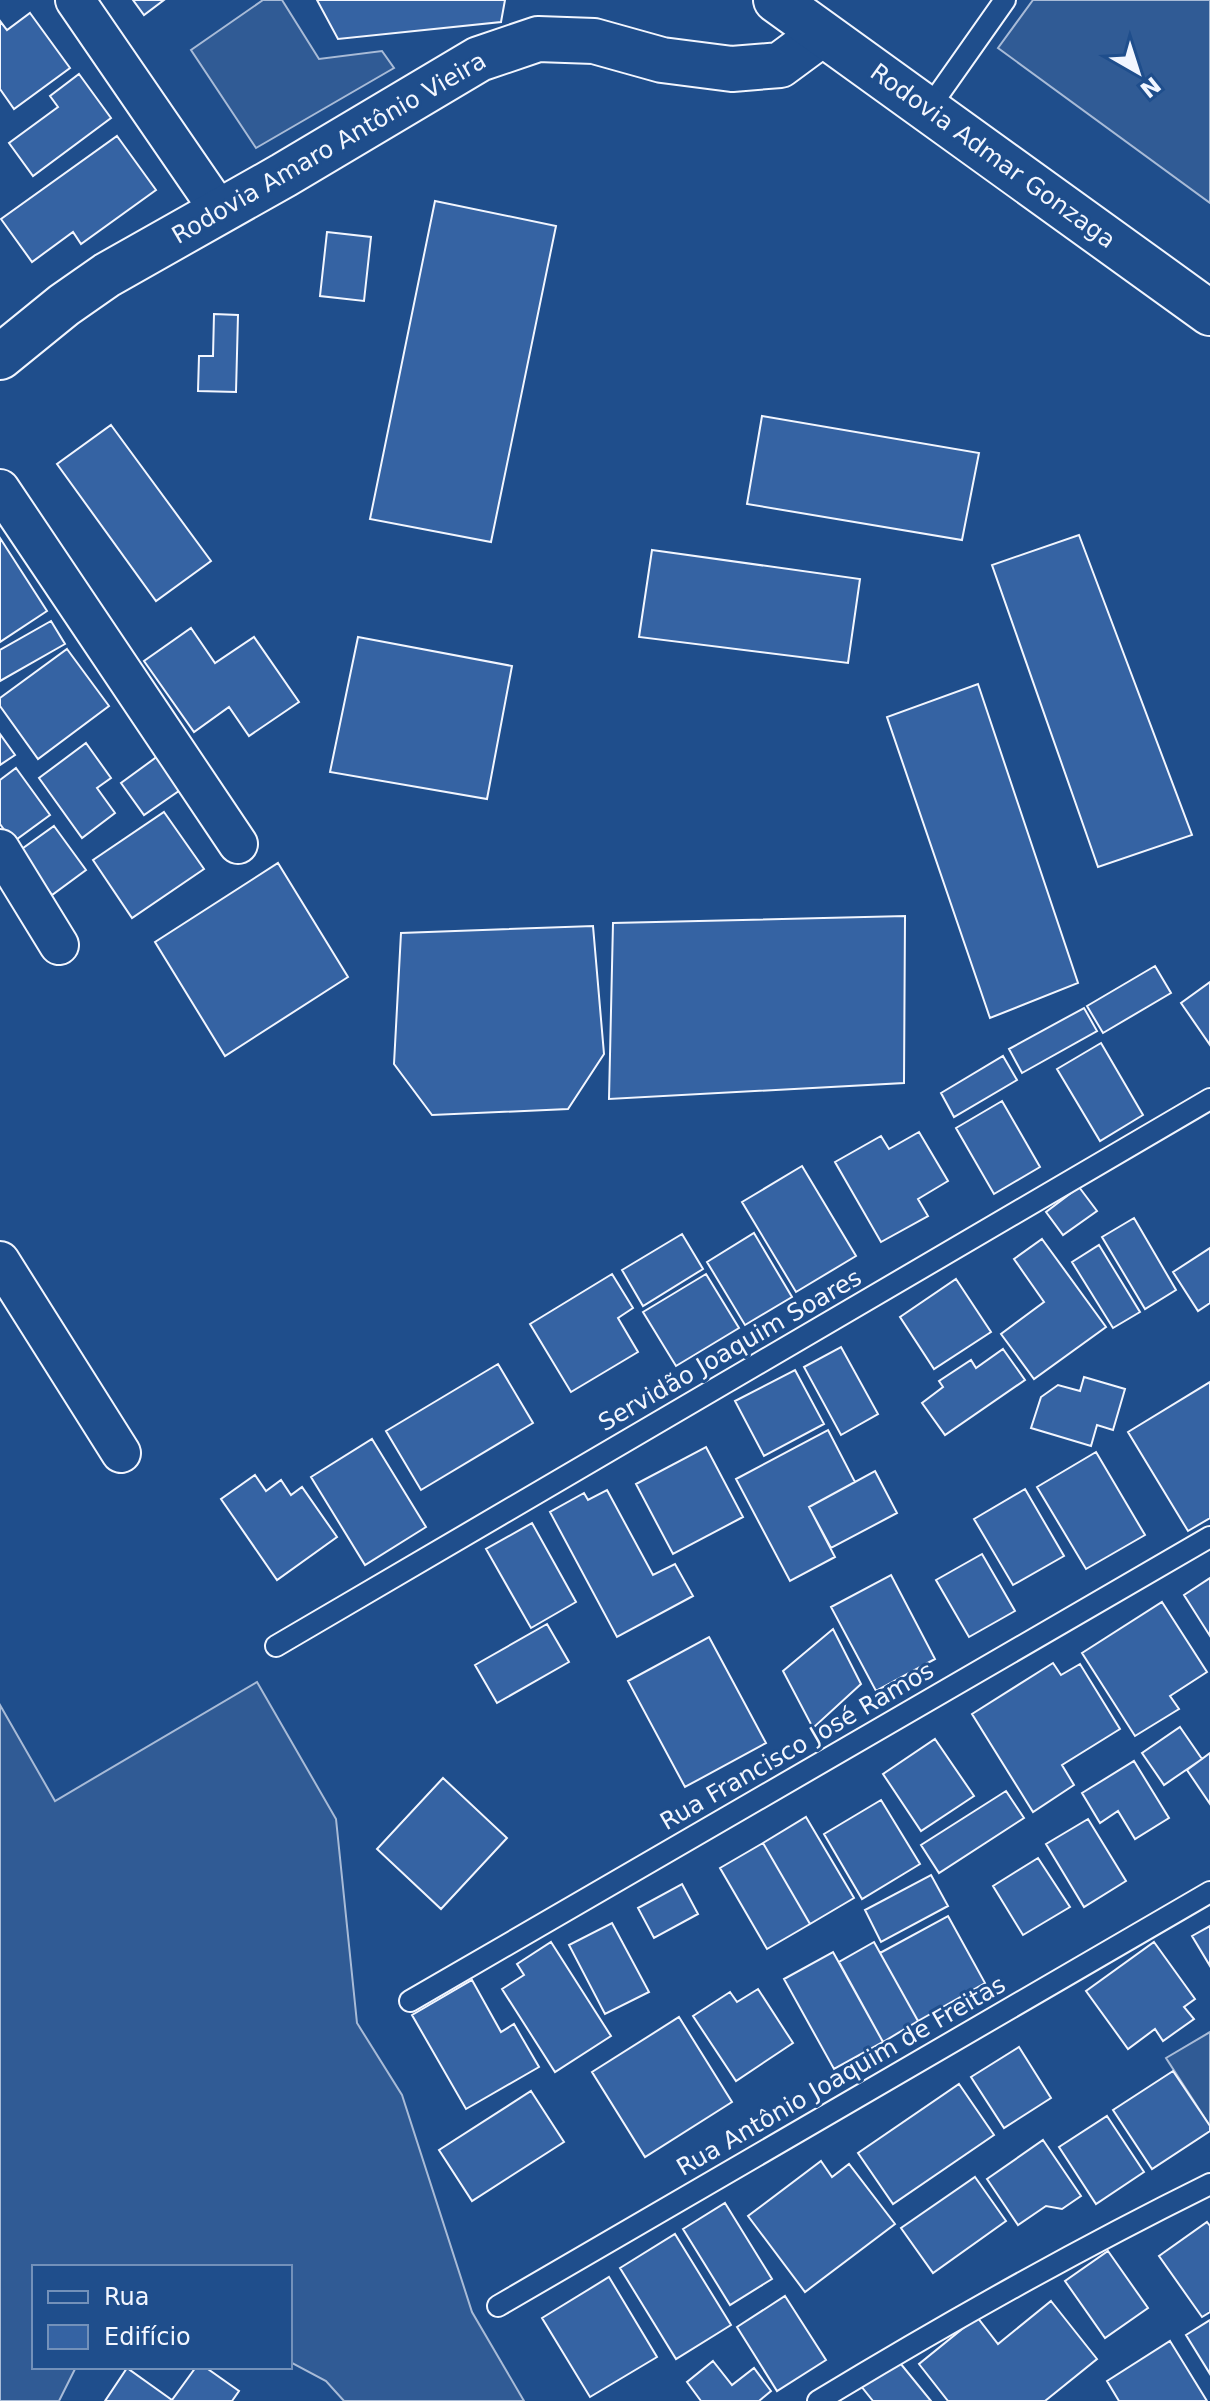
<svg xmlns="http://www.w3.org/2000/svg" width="1210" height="2401" font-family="'DejaVu Sans',sans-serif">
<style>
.built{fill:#305b95;stroke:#a8bbd7;stroke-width:2}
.building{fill:#3563a3;stroke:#f2f6ff;stroke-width:2}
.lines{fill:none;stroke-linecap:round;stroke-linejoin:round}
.service-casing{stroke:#f2f6ff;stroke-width:24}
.minor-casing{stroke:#f2f6ff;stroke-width:42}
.secondary-casing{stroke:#f2f6ff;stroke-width:48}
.primary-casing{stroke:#f2f6ff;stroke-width:48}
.service{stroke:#1f4e8c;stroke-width:20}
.minor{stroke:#1f4e8c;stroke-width:38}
.secondary{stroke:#1f4e8c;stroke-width:44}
.primary{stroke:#1f4e8c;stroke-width:44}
.labels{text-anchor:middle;stroke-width:6;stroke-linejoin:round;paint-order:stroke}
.street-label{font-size:24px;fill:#f2f6ff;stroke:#1f4e8c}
</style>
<rect width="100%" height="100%" fill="#1f4e8c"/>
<!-- built -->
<path class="built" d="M 263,0 L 282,0 L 319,59 L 382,51 L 394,68 L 256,148 L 191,50 Z
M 1033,0 L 1210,0 L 1210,203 L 998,48 Z
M 257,1682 L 336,1819 L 357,2023 L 402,2095 L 472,2312 L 524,2401 L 344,2401 L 326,2381 L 290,2362 L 290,2267 L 34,2267 L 34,2367 L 76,2367 L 59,2401 L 0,2401 L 0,1705 L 55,1801 Z
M 1210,2032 L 1210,2126 L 1166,2058 Z"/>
<!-- building -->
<path class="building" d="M 133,0 L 164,0 L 144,15 Z
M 317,0 L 505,0 L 501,22 L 338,39 Z
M 30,13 L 70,68 L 14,109 L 0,89 L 0,21 L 7,30 Z
M 79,74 L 111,118 L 33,176 L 9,143 L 58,107 L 50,96 Z
M 117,136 L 156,190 L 81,244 L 73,232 L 32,262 L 1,219 Z
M 435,201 L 556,226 L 491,542 L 370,519 Z
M 327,232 L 371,237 L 364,301 L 320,296 Z
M 214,314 L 238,315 L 236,392 L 198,391 L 199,356 L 213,356 Z
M 762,416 L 979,453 L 962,540 L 747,504 Z
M 111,425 L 211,561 L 156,601 L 57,464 Z
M 1079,535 L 1192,835 L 1098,867 L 992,565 Z
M 0,538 L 47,611 L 0,642 Z
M 652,550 L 860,579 L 848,663 L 639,637 Z
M 51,621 L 65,644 L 0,681 L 0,650 Z
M 191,628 L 215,663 L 254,637 L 299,702 L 249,736 L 229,707 L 194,732 L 144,661 Z
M 358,637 L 512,666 L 487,799 L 330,772 Z
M 67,649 L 109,706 L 38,759 L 0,706 L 0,698 Z
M 978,684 L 1078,983 L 990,1018 L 887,717 Z
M 0,734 L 15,755 L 0,765 Z
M 86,743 L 111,778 L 97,788 L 115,813 L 82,838 L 39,778 Z
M 162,753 L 186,786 L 144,815 L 121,783 Z
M 16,768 L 50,815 L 13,842 L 0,824 L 0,780 Z
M 164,812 L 204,869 L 132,918 L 93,860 Z
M 54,826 L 86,870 L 52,895 L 19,851 Z
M 278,863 L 348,977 L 225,1056 L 155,942 Z
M 905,916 L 904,1083 L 609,1099 L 613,923 Z
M 593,926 L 604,1054 L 568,1109 L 432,1115 L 394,1064 L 401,933 Z
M 1155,966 L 1171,993 L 1103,1033 L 1087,1006 Z
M 1210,982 L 1210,1045 L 1181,1003 Z
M 1084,1008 L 1097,1031 L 1022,1073 L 1009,1049 Z
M 1101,1043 L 1143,1115 L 1100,1141 L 1057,1069 Z
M 1003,1056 L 1017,1080 L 954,1117 L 941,1093 Z
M 1002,1101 L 1040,1167 L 994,1194 L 956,1128 Z
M 919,1132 L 948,1181 L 918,1199 L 928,1216 L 881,1242 L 835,1162 L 881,1136 L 889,1149 Z
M 802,1166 L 856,1256 L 796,1292 L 742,1202 Z
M 1079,1187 L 1097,1211 L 1063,1235 L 1046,1212 Z
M 1134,1218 L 1176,1290 L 1145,1309 L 1102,1237 Z
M 754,1233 L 792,1297 L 745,1325 L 707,1262 Z
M 682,1234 L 703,1269 L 643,1306 L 622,1270 Z
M 1042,1239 L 1106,1327 L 1034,1379 L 1001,1334 L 1044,1302 L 1014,1259 Z
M 1099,1245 L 1140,1312 L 1113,1328 L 1072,1262 Z
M 1210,1248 L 1210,1303 L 1198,1311 L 1173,1272 Z
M 612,1274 L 633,1308 L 618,1318 L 638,1352 L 571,1392 L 530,1324 Z
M 706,1274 L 739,1328 L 676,1366 L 643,1312 Z
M 956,1279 L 991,1332 L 934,1369 L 900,1317 Z
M 841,1347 L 878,1414 L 841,1435 L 804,1367 Z
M 1003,1349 L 1025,1380 L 945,1435 L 922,1403 L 943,1387 L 939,1381 L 971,1360 L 976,1368 Z
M 498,1364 L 533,1423 L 421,1490 L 386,1431 Z
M 795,1370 L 824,1424 L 764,1456 L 735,1401 Z
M 1084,1377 L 1125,1389 L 1113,1430 L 1097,1425 L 1091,1446 L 1031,1428 L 1041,1397 L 1058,1385 L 1080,1391 Z
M 1210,1382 L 1210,1518 L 1188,1531 L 1128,1432 Z
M 828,1430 L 855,1482 L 809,1507 L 835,1557 L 790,1581 L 736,1479 Z
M 372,1439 L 426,1527 L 365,1565 L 311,1477 Z
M 706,1447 L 743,1517 L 673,1554 L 636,1484 Z
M 1096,1452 L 1145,1535 L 1086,1569 L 1037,1487 Z
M 875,1471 L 897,1513 L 831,1548 L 809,1507 Z
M 255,1475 L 266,1491 L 281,1480 L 291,1495 L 302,1487 L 337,1537 L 277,1580 L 221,1499 Z
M 1025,1489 L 1064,1556 L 1013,1585 L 974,1519 Z
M 607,1490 L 653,1575 L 675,1564 L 693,1596 L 617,1637 L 550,1512 L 584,1493 L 588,1500 Z
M 532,1523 L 576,1602 L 531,1628 L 486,1549 Z
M 982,1554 L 1015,1611 L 969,1637 L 936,1580 Z
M 891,1575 L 935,1659 L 876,1691 L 831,1607 Z
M 1210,1578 L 1210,1636 L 1184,1595 Z
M 1162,1602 L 1207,1672 L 1170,1696 L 1179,1709 L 1135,1736 L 1082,1653 Z
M 547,1624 L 569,1662 L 497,1703 L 475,1665 Z
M 833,1629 L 861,1684 L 813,1728 L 783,1671 Z
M 709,1637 L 766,1743 L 685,1787 L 628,1681 Z
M 1053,1663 L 1061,1675 L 1080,1664 L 1120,1729 L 1062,1765 L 1074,1785 L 1033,1812 L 972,1714 Z
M 1180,1727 L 1202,1759 L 1164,1785 L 1142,1753 Z
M 935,1739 L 974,1796 L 921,1831 L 883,1774 Z
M 1210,1753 L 1210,1804 L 1187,1770 Z
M 1134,1761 L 1169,1818 L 1135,1839 L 1118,1811 L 1100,1823 L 1082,1793 Z
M 443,1778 L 507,1838 L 441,1909 L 377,1849 Z
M 1006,1791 L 1024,1818 L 939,1873 L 921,1845 Z
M 881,1800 L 920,1864 L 862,1899 L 824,1834 Z
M 806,1817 L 854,1898 L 810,1924 L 763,1843 Z
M 1088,1819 L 1126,1881 L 1084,1907 L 1046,1844 Z
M 763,1843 L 810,1924 L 767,1949 L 720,1868 Z
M 1038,1858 L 1070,1907 L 1023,1935 L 993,1886 Z
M 931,1875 L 948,1906 L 881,1942 L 865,1910 Z
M 682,1884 L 698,1914 L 654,1938 L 638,1908 Z
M 948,1916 L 985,1983 L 918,2021 L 880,1953 Z
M 612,1923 L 649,1992 L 605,2014 L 569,1945 Z
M 1210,1926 L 1210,1966 L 1192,1936 Z
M 551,1942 L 611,2036 L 555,2072 L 502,1989 L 524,1975 L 517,1964 Z
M 874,1942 L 918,2021 L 883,2042 L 839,1962 Z
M 1154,1942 L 1195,1999 L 1184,2007 L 1194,2019 L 1163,2041 L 1155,2029 L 1128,2049 L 1086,1991 Z
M 833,1952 L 883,2042 L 834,2069 L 784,1979 Z
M 472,1980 L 501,2032 L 514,2024 L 539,2067 L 466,2109 L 412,2015 Z
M 758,1989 L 793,2043 L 736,2081 L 693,2016 L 730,1992 L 737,2002 Z
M 679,2017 L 732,2102 L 645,2157 L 592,2072 Z
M 1019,2047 L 1051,2098 L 1004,2128 L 971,2077 Z
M 1173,2071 L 1210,2126 L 1210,2131 L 1152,2169 L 1113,2110 Z
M 959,2084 L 994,2135 L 893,2204 L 858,2153 Z
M 531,2091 L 564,2142 L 472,2201 L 439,2150 Z
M 1107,2116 L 1144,2172 L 1096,2204 L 1059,2147 Z
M 1043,2140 L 1081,2196 L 1062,2209 L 1046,2206 L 1018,2225 L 987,2179 Z
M 821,2161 L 832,2177 L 849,2164 L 895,2224 L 805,2292 L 748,2216 Z
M 975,2177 L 1006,2221 L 933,2273 L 901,2228 Z
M 725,2203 L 772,2279 L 730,2305 L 683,2229 Z
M 1207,2222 L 1210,2226 L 1210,2312 L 1202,2317 L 1159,2256 Z
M 675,2234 L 731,2325 L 676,2359 L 620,2268 Z
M 1108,2251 L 1148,2308 L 1105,2338 L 1065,2281 Z
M 609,2277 L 657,2357 L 590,2397 L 542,2318 Z
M 785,2296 L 826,2360 L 777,2391 L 737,2327 Z
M 1051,2301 L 1097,2359 L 1045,2401 L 948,2401 L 919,2364 L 977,2317 L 998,2344 Z
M 1210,2320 L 1210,2374 L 1186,2335 Z
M 1170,2341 L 1207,2401 L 1119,2401 L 1107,2381 Z
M 896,2358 L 931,2401 L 873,2401 L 861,2386 Z
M 713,2361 L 732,2385 L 754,2368 L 771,2391 L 759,2401 L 701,2401 L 687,2382 Z
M 196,2367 L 205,2367 L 239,2391 L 232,2401 L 105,2401 L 127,2368 L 172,2400 Z"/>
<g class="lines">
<defs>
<path id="service" d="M 929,108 L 1005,0
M 276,1646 L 1210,1099
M 410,2001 L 1210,1537
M 498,2306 L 1210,1892
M 818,2401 C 947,2323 1074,2251 1210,2184"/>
<path id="minor" d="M 75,0 L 219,210
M 0,489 L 238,844
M 0,849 L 59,945
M 0,1261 L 121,1453"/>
<path id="secondary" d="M 0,357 L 64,305 L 107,275 L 284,175 L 479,59 L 538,39 L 594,41 L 662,60 L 732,69 L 780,65 L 822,34"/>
<path id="primary" d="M 776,0 L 1210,313"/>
</defs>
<!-- service casing -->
<use href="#service" class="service-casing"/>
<!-- minor casing -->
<use href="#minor" class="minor-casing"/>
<!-- secondary casing -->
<use href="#secondary" class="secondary-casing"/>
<!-- primary casing -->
<use href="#primary" class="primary-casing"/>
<!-- service -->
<use href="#service" class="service"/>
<!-- minor -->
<use href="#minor" class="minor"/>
<!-- secondary -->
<use href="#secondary" class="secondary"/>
<!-- primary -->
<use href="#primary" class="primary"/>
</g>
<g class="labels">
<!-- street labels -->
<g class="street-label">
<text transform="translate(329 148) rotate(-30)" y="8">Rodovia Amaro Antônio Vieira</text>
<text transform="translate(993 156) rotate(36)" y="8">Rodovia Admar Gonzaga</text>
<text transform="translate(730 1350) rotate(-30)" y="8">Servidão Joaquim Soares</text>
<text transform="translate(797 1746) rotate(-30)" y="8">Rua Francisco José Ramos</text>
<text transform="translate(841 2076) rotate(-30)" y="8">Rua Antônio Joaquim de Freitas</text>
</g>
</g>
<!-- legend -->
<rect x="32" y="2265" width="260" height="104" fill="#1f4e8c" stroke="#7391ba" stroke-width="2"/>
<rect x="48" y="2291" width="40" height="12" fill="#1f4e8c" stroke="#7391ba" stroke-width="2"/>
<text x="104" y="2305" font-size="24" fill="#f2f6ff">Rua</text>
<rect x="48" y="2325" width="40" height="24" fill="#3563a3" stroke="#7391ba" stroke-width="2"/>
<text x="104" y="2345" font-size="24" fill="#f2f6ff">Edifício</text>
<!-- north arrow -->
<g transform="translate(1138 72) rotate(141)" stroke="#1f4e8c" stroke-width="6" paint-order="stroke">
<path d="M0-6L14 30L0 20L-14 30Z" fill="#f2f6ff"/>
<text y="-12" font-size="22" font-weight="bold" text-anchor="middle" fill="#f2f6ff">N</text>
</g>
</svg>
